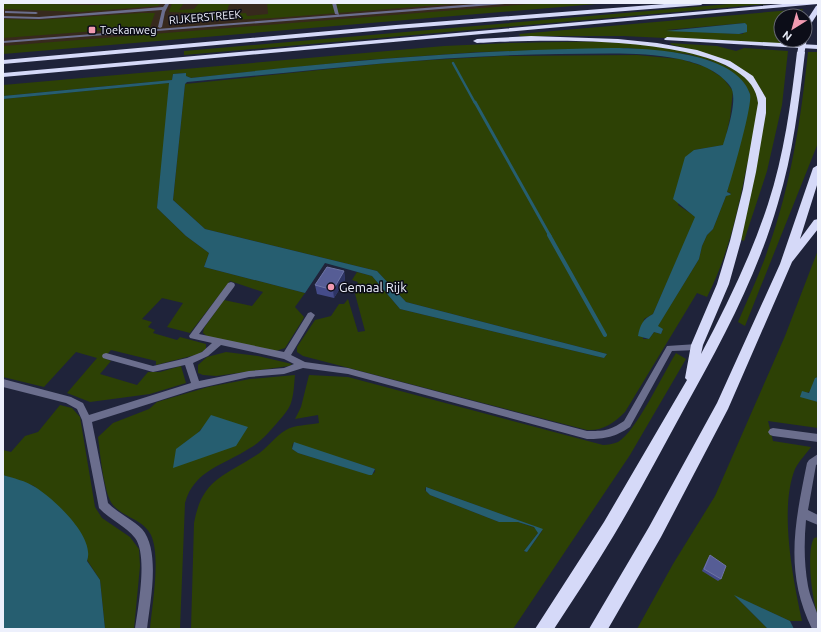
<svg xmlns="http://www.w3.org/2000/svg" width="821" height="632" font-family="Ubuntu,sans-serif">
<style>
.commercial{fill:#37291d}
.green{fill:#2d4105;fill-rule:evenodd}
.water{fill:#265e70}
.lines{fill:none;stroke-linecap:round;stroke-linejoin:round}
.stream-far2{stroke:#265e70;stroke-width:2.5}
.stream-far1{stroke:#265e70;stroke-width:3}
.stream{stroke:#265e70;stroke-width:4}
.service{fill:#6b6e8d;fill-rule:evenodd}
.minor{fill:#6b6e8d;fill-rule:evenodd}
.tertiary{fill:#6b6e8d;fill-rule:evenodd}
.motorway{fill:#d5d9f8;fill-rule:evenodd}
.motorway-bridge{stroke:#d5d9f8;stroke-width:7}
.wall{fill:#444b89}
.shaded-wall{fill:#2d3464}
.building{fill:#565d95;stroke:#6e74a5}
.poi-dot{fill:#f19ab1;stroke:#0c0d18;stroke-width:1.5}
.labels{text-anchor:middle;stroke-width:3;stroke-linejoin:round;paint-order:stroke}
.far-street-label{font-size:11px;fill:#edf0fc;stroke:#0c0d18}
.far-poi-label{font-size:11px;fill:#edf0fc;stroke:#0c0d18;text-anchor:start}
.poi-label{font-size:13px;fill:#edf0fc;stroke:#0c0d18;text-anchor:start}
</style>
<rect width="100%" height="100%" fill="#1f233a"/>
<!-- commercial -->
<path class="commercial" d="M 3,3 L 568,3 L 3,50 Z"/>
<!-- green -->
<path class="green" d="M 3,3 L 92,5 L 161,3 L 158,6 L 80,12 L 3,9 Z
M 172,3 L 184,3 L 179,10 L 194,9 L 199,3 L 233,3 L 229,5 L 227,11 L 194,13 L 169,12 Z
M 267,3 L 465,3 L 274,18 L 185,22 L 186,17 L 246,13 L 247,16 L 268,14 Z
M 543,3 L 608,3 L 3,54 L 3,46 Z
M 741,3 L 779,3 L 184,55 L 184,51 Z
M 803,9 L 800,16 L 781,16 L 781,40 L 790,40 L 789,44 L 623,36 L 520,36 L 519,34 ZM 745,23 L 743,34 L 739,34 L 666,30 Z
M 141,13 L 155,13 L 150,27 L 3,38 L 3,19 L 39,20 Z
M 509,43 C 577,42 667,35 729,67 C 738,71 747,76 753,85 C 766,106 751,147 746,170 C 737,215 728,255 707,297 L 697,293 L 625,412 C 614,423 603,431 587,430 L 303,356 L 297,352 L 297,347 L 315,320 L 331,316 L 339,304 L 344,304 L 348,299 L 358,332 L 365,331 L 354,290 L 358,282 L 352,280 L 357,272 L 372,276 L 400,309 L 604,358 L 607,354 L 406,302 L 377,271 L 205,229 L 173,200 L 185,84 L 397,62 L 501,56 L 637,55 L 680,59 L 706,67 L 723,78 L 733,91 L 730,118 L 724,145 L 694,150 L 678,205 L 696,217 L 653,314 L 644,319 L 643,339 L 649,339 L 654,332 L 661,334 L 663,329 L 657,327 L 699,259 L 702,246 L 707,235 L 713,229 L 726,196 L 731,193 L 727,192 L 744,127 L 750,94 L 744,83 L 732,72 L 711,61 L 687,54 L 628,48 L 479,52 L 366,60 L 191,78 L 186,76 L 185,73 L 173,74 L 172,80 L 3,96 L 3,85 L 444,46 Z
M 670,43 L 717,46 L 736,51 L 744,48 L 788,51 L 782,105 L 767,171 L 744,241 L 741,240 L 765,97 C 760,87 755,79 746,73 C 730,62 691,48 672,45 Z
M 808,52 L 818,52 L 818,143 L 745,326 L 738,322 C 748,298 760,274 768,249 C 791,185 801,119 808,52 Z
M 167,83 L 171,84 L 157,208 L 186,236 L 209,253 L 204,267 L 305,293 L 295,307 L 304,317 L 302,321 L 285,348 L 276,351 L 208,337 L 203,333 L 204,328 L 224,300 L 252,306 L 263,292 L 230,281 L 190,333 L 167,327 L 183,303 L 162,298 L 142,319 L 152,322 L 148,327 L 155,330 L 153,333 L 177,340 L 180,337 L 206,344 L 206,349 L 199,354 L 156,365 L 156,361 L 111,350 L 104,358 L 111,361 L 100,374 L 137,385 L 148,372 L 160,372 L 181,366 L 186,383 L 150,394 L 90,402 L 67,393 L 97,358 L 76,352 L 44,387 L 3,377 L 3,99 Z
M 818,250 L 818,377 L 815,378 L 811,391 L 800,396 L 818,402 L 818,428 L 768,421 L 773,441 L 811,447 C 806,454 799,461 795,469 C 779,509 793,579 802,621 L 790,621 L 735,596 L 768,629 L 637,629 L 673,564 L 715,496 L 785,336 Z
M 226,352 L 258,356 L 292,364 L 289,366 L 216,376 L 203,375 L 198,373 L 198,365 L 207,357 Z
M 676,353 L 686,359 L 630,455 L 513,629 L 191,629 L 194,523 C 202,480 222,477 255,456 C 267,449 274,437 286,430 C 294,425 309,425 319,423 L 318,415 L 295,419 L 301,407 L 309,375 L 348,377 L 603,445 C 608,445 613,444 618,442 C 636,432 664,372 676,353 ZM 293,443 L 375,469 L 375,472 L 371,475 L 298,453 L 292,449 ZM 426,487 L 531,525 L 542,531 L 527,552 L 524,551 L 538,533 L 536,528 L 518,522 L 499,522 L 430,495 L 425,490 Z
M 295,375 C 294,384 294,394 291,403 C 288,411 282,417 277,423 C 269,432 261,442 250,448 C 224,465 194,470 185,503 L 180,629 L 150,629 C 152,605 161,557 151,535 C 143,519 124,518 113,505 C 104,495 100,453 98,437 L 113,423 L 149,409 L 157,402 L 208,387 L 250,379 ZM 204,426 L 247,427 L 184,443 L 196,435 Z
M 60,405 L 72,408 L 80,417 L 95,507 L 102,518 L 130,537 L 139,549 L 140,566 L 134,629 L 105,629 L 100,580 L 87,560 L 88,557 L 34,486 L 3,475 L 3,450 L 11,452 L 25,436 L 38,432 Z
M 818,537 L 818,615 C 812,601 806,551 814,538 Z"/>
<!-- water -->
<path class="water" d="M 745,23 L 747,25 L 747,32 L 739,34 L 666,31 Z
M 612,48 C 648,48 737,52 750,94 C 753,104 732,177 727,192 L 731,194 L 730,195 L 726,196 L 713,229 L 707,235 L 702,246 L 699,259 L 658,326 L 663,329 L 661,334 L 654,332 L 649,339 L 638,336 C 640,325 643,319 653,314 L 695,217 L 673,199 L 685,157 L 694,150 L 723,145 C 727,132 739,97 730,86 C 718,70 698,63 679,59 C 640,51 599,54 559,54 C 435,55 311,71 187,82 L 185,84 L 173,200 L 205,229 L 377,271 L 406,302 L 607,354 L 604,358 L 400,309 L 372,276 L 325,263 L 305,293 L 204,267 L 209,253 L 186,236 L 157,208 L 169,83 L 3,99 L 3,96 L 172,80 L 173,74 L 186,73 L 186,76 L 191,78 C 331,62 471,50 612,48 Z
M 818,377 L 818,402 L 800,397 L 802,391 L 809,393 L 815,378 Z
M 211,415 L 248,427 L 236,446 L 173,468 L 176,449 L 200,431 Z
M 294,442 L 375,469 L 372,475 L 369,475 L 298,453 L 292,449 Z
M 3,475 C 13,478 26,481 35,487 C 53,498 96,537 87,561 L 100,580 L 105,629 L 3,629 Z
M 426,487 L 543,529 L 527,552 L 524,551 L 538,533 L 534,527 L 518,522 L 499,522 L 430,495 L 426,491 Z
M 734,595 L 790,621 L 794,629 L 768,629 Z"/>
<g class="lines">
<!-- stream-far2 -->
<path class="stream-far2" d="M 453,63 L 475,103"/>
<!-- stream-far1 -->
<path class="stream-far1" d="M 475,102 L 550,236"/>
<!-- stream -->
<path class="stream" d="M 549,235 L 605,335"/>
<!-- service -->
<path class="service" d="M 332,3 L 336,3 L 339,15 L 335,14 Z
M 231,282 L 234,283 L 235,285 L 234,287 L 199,334 L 284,352 L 308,313 L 311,312 L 315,315 L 291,355 L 305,362 L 348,368 L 587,431 C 604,431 609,431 624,421 L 667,346 L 697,344 L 700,345 L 701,347 L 700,349 L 697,350 L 672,351 L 630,427 C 615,437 606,439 587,439 L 348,374 L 303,368 L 284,374 L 249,377 L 196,389 L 92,422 L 108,503 C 118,513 132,519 142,529 C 161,551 150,602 147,629 L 135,629 C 138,608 148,555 135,538 C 126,526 110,520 99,508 L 82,420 L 77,409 L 66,403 L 3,387 L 3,379 L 71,397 L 83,403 L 89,415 L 191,383 L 185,365 L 153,372 L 106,359 L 103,358 L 102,356 L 103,354 L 106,353 L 153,366 L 187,358 L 202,352 L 212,343 L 190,338 L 189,336 L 228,283 ZM 221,345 L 284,359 L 294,364 L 284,368 L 249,371 L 199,381 L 193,363 L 208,356 Z
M 773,428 L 818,434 L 818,442 L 773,436 L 770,435 L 768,432 L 770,429 Z
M 818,454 L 818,464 L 816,465 L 808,510 L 818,515 L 818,525 L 806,520 C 804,542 804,564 808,586 C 810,597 815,606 818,616 C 819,620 818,625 818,629 L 812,629 C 784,572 795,522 807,463 L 809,460 Z"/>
<!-- minor -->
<path class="minor" d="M 166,3 L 169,4 L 165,12 L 162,27 L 160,28 L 158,27 L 162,10 L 39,19 L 3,18 L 3,16 L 39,17 L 163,7 Z
M 7,11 L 36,12 L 38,13 L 36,14 L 5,13 L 5,11 Z"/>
<!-- tertiary -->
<path class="tertiary" d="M 489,3 L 507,3 L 505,4 L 3,43 L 3,41 Z"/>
<!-- motorway -->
<path class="motorway" d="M 677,3 L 704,3 L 701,5 L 396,29 L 3,64 L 3,60 L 396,25 Z
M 794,3 L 818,4 L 3,77 L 3,73 Z
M 818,5 L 818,13 L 807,30 L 805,31 L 805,23 L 816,6 Z
M 531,36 L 618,39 L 657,43 L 697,50 L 730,61 L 753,76 L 766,98 L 766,113 L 756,172 L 741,241 L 729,284 L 703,345 L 701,354 C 727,305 751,256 768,204 C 784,155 791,103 797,52 L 801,50 L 805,52 C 799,103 793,154 778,203 C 757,276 721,343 684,409 C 661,451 639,493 614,535 C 595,567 574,598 554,629 L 535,629 L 604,522 L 687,380 L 685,378 L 691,345 L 717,284 L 730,241 L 743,189 L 758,103 C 753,30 529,40 477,43 L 473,41 L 477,39 Z
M 667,37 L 818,45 L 818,49 L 665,40 L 664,39 Z
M 818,165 L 818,182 L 800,239 L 814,220 L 818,219 L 818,229 L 792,262 L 728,409 L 661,537 L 608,629 L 589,629 L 649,527 L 717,403 L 780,264 L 813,168 Z"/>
<!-- motorway-bridge -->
<path class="motorway-bridge" d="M 801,52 L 803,41"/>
</g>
<!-- wall -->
<path class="wall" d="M 344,271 L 345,280 L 334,298 L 317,294 L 315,285 Z
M 710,555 L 721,579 L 718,581 L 702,571 L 708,558 Z"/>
<!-- shaded-wall -->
<path class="shaded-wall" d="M 344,271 L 345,280 L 334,298 L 333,290 Z"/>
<!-- building -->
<path class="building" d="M 327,267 L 344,271 L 333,290 L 315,285 Z
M 710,555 L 726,566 L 721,579 L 704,569 Z"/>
<!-- markers -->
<g class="poi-dot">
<rect x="88" y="26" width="8" height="8" rx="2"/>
<circle cx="331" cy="287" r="4"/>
</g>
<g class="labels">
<!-- far-street labels -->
<g class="far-street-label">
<text transform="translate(205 17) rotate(-5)" y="4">RIJKERSTREEK</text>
</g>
<!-- far-poi labels -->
<g class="far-poi-label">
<text x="100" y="34">Toekanweg</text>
</g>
<!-- poi labels -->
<g class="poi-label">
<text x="339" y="292">Gemaal Rijk</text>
</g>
</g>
<!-- border -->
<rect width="821" height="632" fill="none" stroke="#edf0fc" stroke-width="8"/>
<!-- north arrow -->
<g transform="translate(793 28) rotate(217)"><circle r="19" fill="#0c0d18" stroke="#666873"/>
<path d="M0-3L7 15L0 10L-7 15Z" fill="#f19ab1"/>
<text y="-6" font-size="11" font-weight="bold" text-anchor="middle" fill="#edf0fc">N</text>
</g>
</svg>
